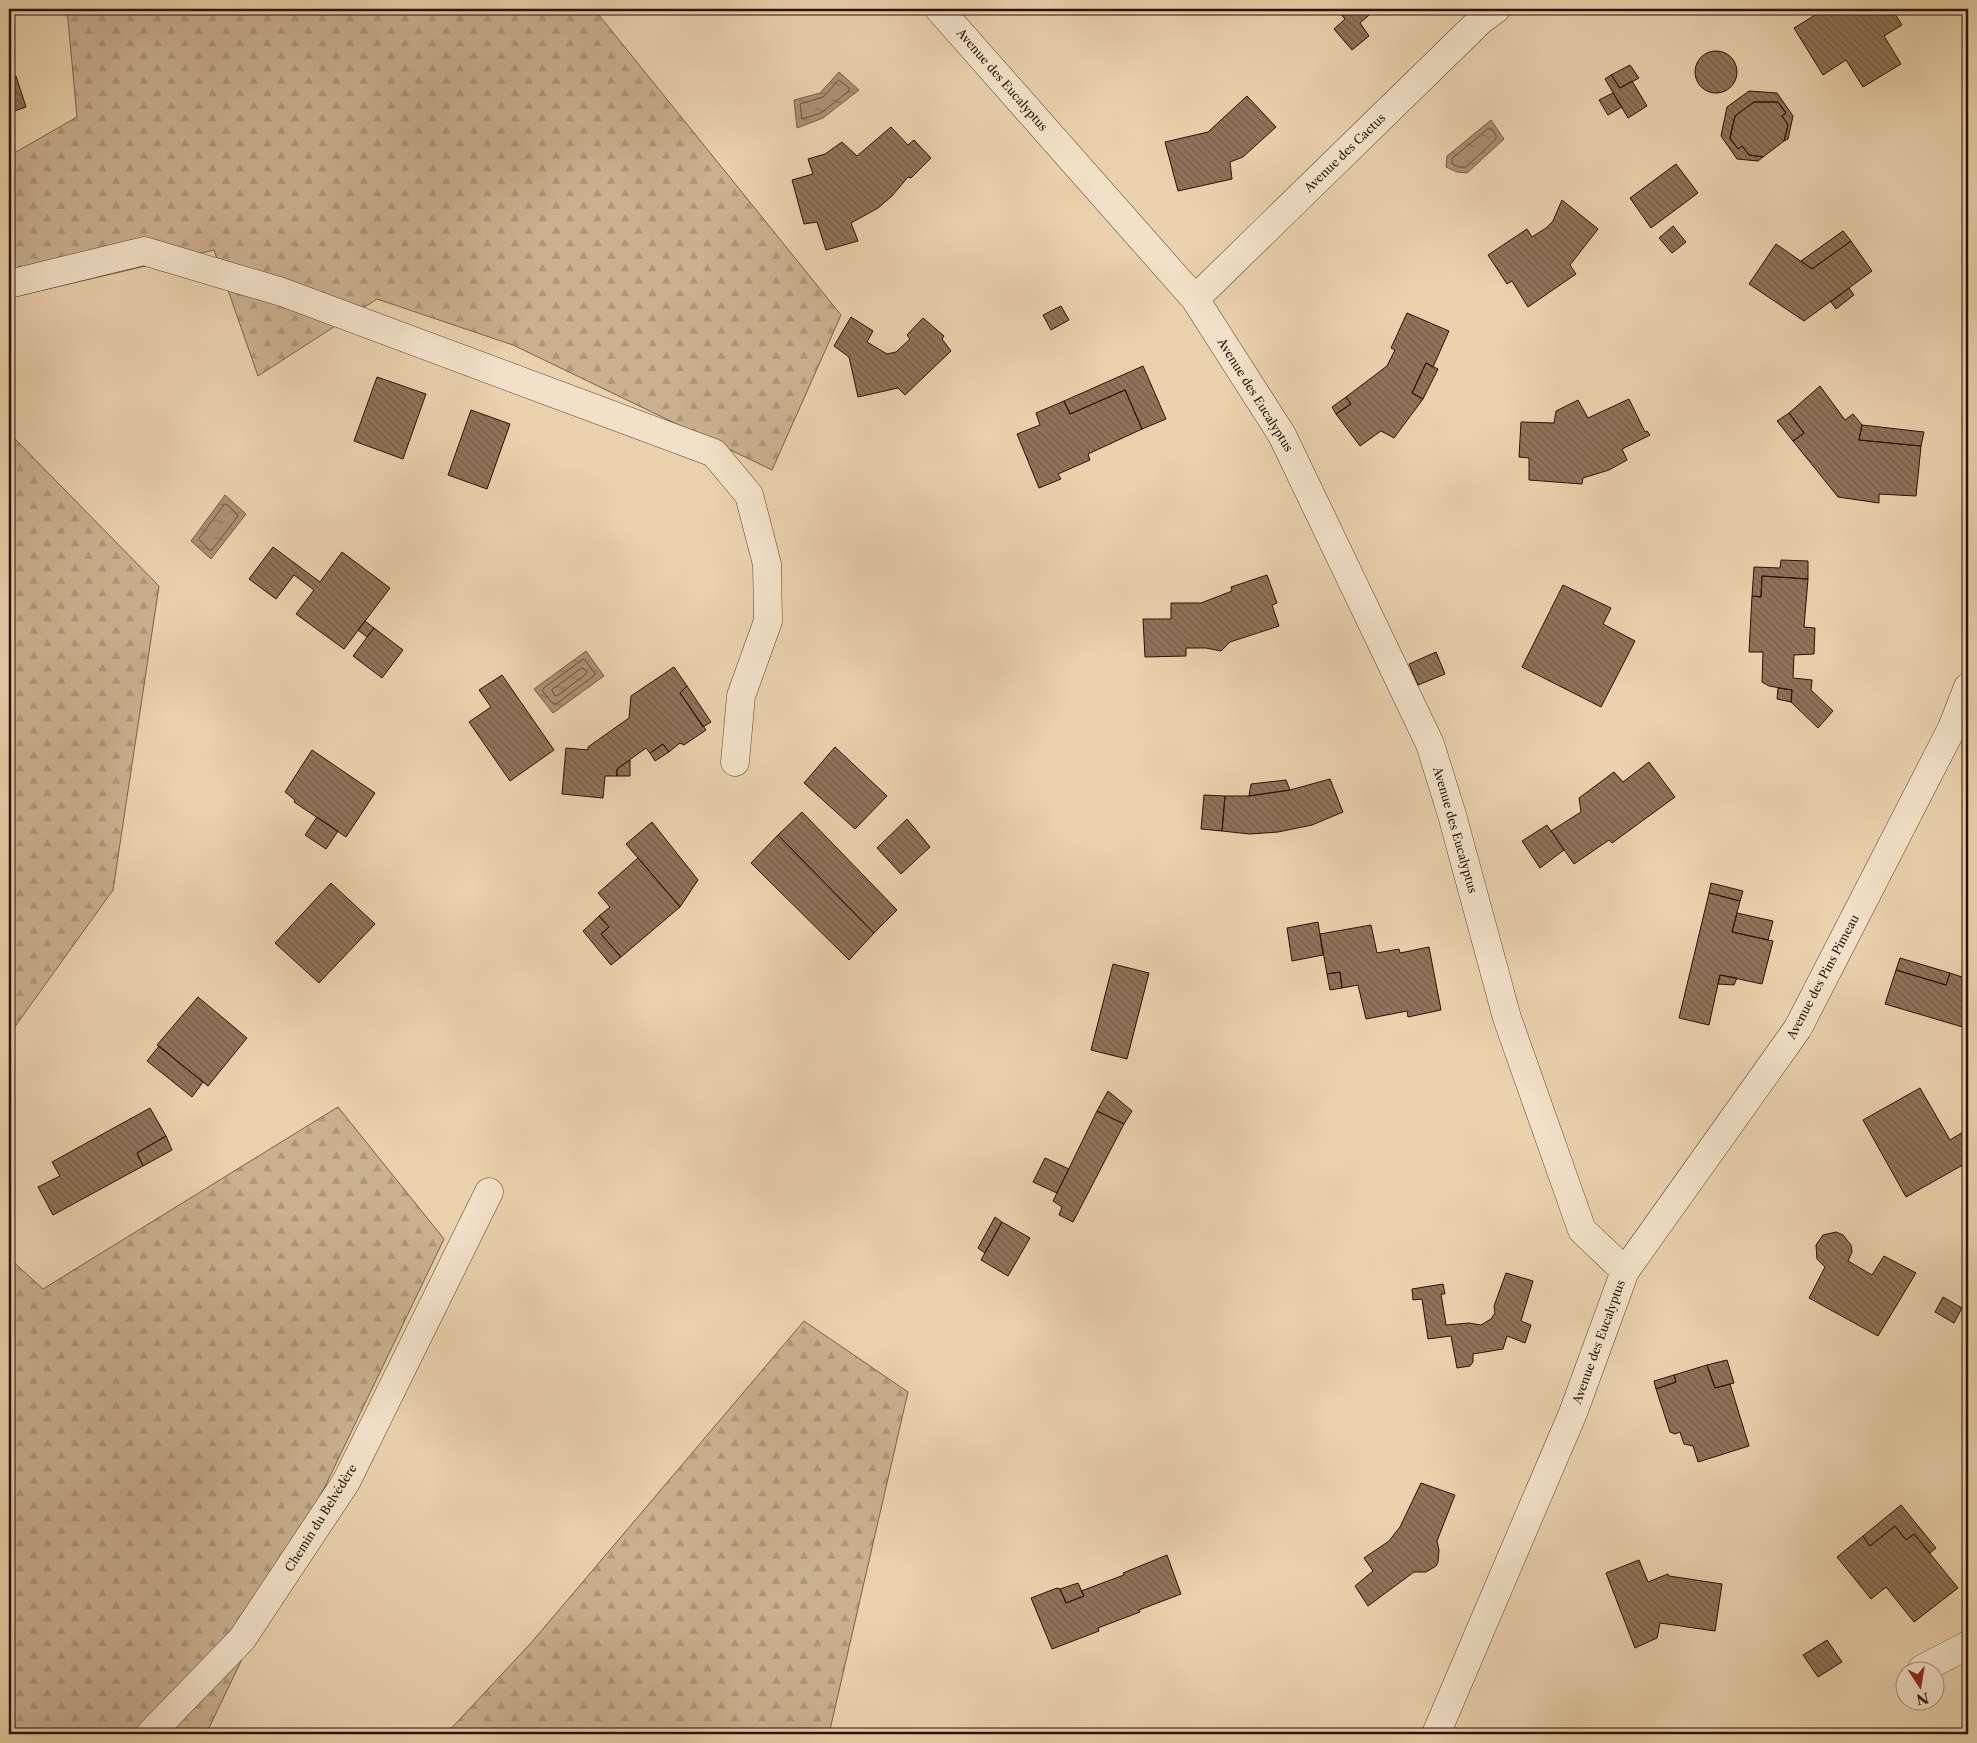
<svg xmlns="http://www.w3.org/2000/svg" width="1977" height="1743" font-family="'Libre Caslon Text',serif">
<style>
.forest{fill:url(#forest-firs);stroke:#7b6048}
.water{fill:url(#water-ripples);stroke:#775c45}
.lines{fill:none;stroke-linecap:round;stroke-linejoin:round}
.shore{stroke:#6b4f3a;stroke-width:1}
.building{fill:url(#building-back-hatch);stroke:#2d0f02}
.minor-casing{stroke:#5c402c;stroke-width:29}
.minor{stroke:#f1e1c8;stroke-width:28}
.labels{text-anchor:middle;stroke-width:4;stroke-linejoin:round;paint-order:stroke}
.street-label{font-size:12px;fill:#2d0f02;stroke:#f1e1c8}
</style>
<defs>
<pattern id="forest-firs" width="22" height="20" patternUnits="userSpaceOnUse" patternTransform="scale(1.25)"><rect width="22" height="20" fill="#c9b08e"/><path d="M5 1l3.5 6h-7zM16 11l3.5 6h-7z" fill="#ad9679"/></pattern>
<pattern id="water-ripples" width="26" height="14" patternUnits="userSpaceOnUse" patternTransform="scale(1.25)"><rect width="26" height="14" fill="#a98f72"/><path d="M2 4q2-2 4 0t4 0M15 11q2-2 4 0t4 0" fill="none" stroke="#8a735b"/></pattern>
<pattern id="building-back-hatch" width="6" height="6" patternUnits="userSpaceOnUse" patternTransform="scale(1.25)"><rect width="6" height="6" fill="#8f745a"/><path d="M-1 5l2 2M0 0l6 6M5-1l2 2" fill="none" stroke="#755e48"/></pattern>
</defs>
<rect width="100%" height="100%" fill="#e9d1ab"/>
<filter id="stains"><feTurbulence type="fractalNoise" baseFrequency=".004" numOctaves="4"/><feColorMatrix values="0 0 0 0 .2 0 0 0 0 .09 0 0 0 0 .02 0 0 0 .5 -.17"/></filter>
<radialGradient id="worn" r=".72"><stop offset=".6" stop-color="#630" stop-opacity="0"/><stop offset="1" stop-color="#630" stop-opacity=".3"/></radialGradient>
<!-- forest -->
<path class="forest" d="M 67,9 L 594,9 L 841,315 L 772,470 L 513,345 L 377,299 L 258,376 L 214,250 L 9,298 L 9,156 L 77,117 Z
M 9,433 L 159,586 L 113,890 L 9,1035 Z
M 338,1107 L 444,1239 L 206,1734 L 9,1734 L 9,1258 L 43,1289 Z
M 804,1321 L 908,1392 L 829,1734 L 446,1734 L 531,1643 Z"/>
<!-- water -->
<path class="water" d="M 839,72 L 859,90 L 823,118 L 797,128 L 794,100 L 820,93 Z
M 1491,120 L 1504,139 L 1467,173 L 1457,172 L 1446,167 L 1447,156 Z
M 225,495 L 246,514 L 211,559 L 191,541 Z
M 586,651 L 604,676 L 553,713 L 534,689 Z"/>
<g class="lines">
<!-- shore -->
<path class="shore" d="M 839,80 L 849,88 L 849,91 L 821,113 L 802,119 L 800,104 L 823,97 Z
M 1488,129 L 1492,129 L 1496,136 L 1496,139 L 1466,167 L 1459,167 L 1452,164 L 1452,159 Z
M 225,504 L 228,505 L 238,516 L 212,550 L 209,550 L 199,539 Z
M 584,659 L 595,673 L 595,675 L 556,704 L 553,704 L 543,692 L 543,689 Z
M 582,668 L 587,671 L 586,674 L 557,696 L 554,695 L 552,690 Z"/>
</g>
<!-- building -->
<path class="building" d="M 1336,9 L 1376,9 L 1360,23 L 1369,36 L 1352,50 L 1334,29 L 1345,19 Z
M 1378,9 L 1391,9 L 1384,15 Z
M 1825,9 L 1897,9 L 1893,11 L 1902,25 L 1884,36 L 1901,64 L 1863,87 L 1846,60 L 1823,75 L 1794,28 Z
M1695 72a21 21 0 1 1 42 0a21 21 0 1 1-42 0Z
M 1630,65 L 1639,78 L 1620,88 L 1611,75 Z
M 1611,75 L 1620,88 L 1632,81 L 1647,106 L 1628,118 L 1605,79 Z
M 16,76 L 26,107 L 9,113 L 9,78 Z
M 1749,91 L 1777,93 L 1793,116 L 1788,139 L 1784,141 L 1788,125 L 1782,116 L 1786,113 L 1778,102 L 1754,102 L 1735,116 L 1730,138 L 1738,149 L 1742,146 L 1749,155 L 1763,157 L 1758,161 L 1737,159 L 1721,136 L 1727,107 Z
M 1613,93 L 1622,107 L 1608,115 L 1599,100 Z
M 1247,96 L 1276,127 L 1243,157 L 1230,162 L 1232,179 L 1178,191 L 1165,142 L 1208,132 Z
M 1754,102 L 1778,102 L 1786,113 L 1782,116 L 1788,125 L 1784,141 L 1763,157 L 1749,155 L 1742,146 L 1738,149 L 1730,138 L 1735,116 Z
M 891,127 L 908,145 L 914,140 L 931,158 L 911,178 L 908,177 L 892,196 L 878,208 L 851,223 L 858,241 L 826,250 L 817,222 L 804,224 L 792,180 L 813,174 L 808,159 L 825,154 L 842,142 L 857,156 Z
M 1676,164 L 1698,193 L 1651,228 L 1630,198 Z
M 1562,200 L 1598,229 L 1570,265 L 1576,274 L 1528,307 L 1512,281 L 1507,284 L 1488,255 L 1527,229 L 1532,237 L 1546,228 L 1553,221 Z
M 1673,226 L 1686,242 L 1672,253 L 1659,238 Z
M 1843,231 L 1851,241 L 1812,269 L 1801,261 Z
M 1851,241 L 1872,271 L 1804,321 L 1749,284 L 1776,244 L 1812,269 Z
M 1849,288 L 1854,295 L 1836,309 L 1831,302 Z
M 1061,306 L 1069,320 L 1051,330 L 1043,315 Z
M 1407,313 L 1449,331 L 1433,367 L 1426,363 L 1412,393 L 1423,399 L 1394,438 L 1381,431 L 1360,446 L 1336,414 L 1351,404 L 1346,397 L 1387,366 L 1395,350 L 1391,348 Z
M 851,317 L 873,331 L 867,342 L 887,354 L 896,352 L 910,339 L 907,335 L 923,318 L 944,336 L 942,339 L 951,351 L 905,395 L 898,388 L 858,397 L 849,357 L 834,346 Z
M 1426,363 L 1438,369 L 1423,399 L 1412,393 Z
M 1143,366 L 1166,419 L 1142,429 L 1125,390 L 1070,414 L 1064,401 Z
M 377,377 L 426,394 L 403,459 L 354,441 Z
M 1820,386 L 1845,420 L 1853,414 L 1862,425 L 1859,440 L 1921,446 L 1916,496 L 1879,494 L 1879,503 L 1838,497 L 1793,441 L 1804,433 L 1789,413 Z
M 1125,390 L 1142,429 L 1088,454 L 1090,460 L 1058,474 L 1061,479 L 1039,488 L 1017,434 L 1040,425 L 1036,413 L 1064,401 L 1070,414 Z
M 1346,397 L 1351,404 L 1336,414 L 1332,407 Z
M 1629,399 L 1645,432 L 1647,431 L 1650,435 L 1622,449 L 1627,460 L 1609,470 L 1583,478 L 1582,484 L 1529,480 L 1529,458 L 1519,457 L 1521,422 L 1554,423 L 1556,411 L 1578,400 L 1588,418 Z
M 471,410 L 510,424 L 487,489 L 448,475 Z
M 1789,413 L 1804,433 L 1793,441 L 1777,421 Z
M 1862,425 L 1924,432 L 1921,446 L 1859,440 Z
M 273,547 L 320,582 L 342,552 L 390,588 L 344,649 L 296,614 L 314,590 L 294,575 L 276,599 L 249,579 Z
M 1781,560 L 1808,561 L 1808,579 L 1762,576 L 1761,597 L 1752,596 L 1754,567 L 1780,568 Z
M 1267,575 L 1277,603 L 1272,605 L 1279,626 L 1230,642 L 1221,651 L 1206,648 L 1186,648 L 1186,656 L 1145,657 L 1143,619 L 1171,619 L 1171,603 L 1201,603 L 1232,591 L 1231,587 Z
M 1762,576 L 1808,579 L 1804,627 L 1815,628 L 1814,654 L 1794,655 L 1793,678 L 1812,680 L 1811,690 L 1833,711 L 1818,728 L 1791,702 L 1792,690 L 1769,686 L 1762,682 L 1763,652 L 1749,652 L 1752,596 L 1761,597 Z
M 1563,585 L 1611,608 L 1603,624 L 1635,641 L 1601,707 L 1522,667 Z
M 365,621 L 374,628 L 367,637 L 358,630 Z
M 374,628 L 403,650 L 382,678 L 353,656 Z
M 1436,652 L 1445,674 L 1418,685 L 1409,664 Z
M 674,667 L 687,686 L 680,693 L 706,730 L 684,745 L 680,743 L 669,752 L 663,744 L 650,753 L 646,748 L 617,769 L 617,776 L 605,776 L 603,798 L 562,794 L 566,748 L 588,750 L 588,747 L 629,718 L 631,696 Z
M 502,675 L 554,750 L 510,781 L 469,722 L 491,707 L 479,690 Z
M 687,686 L 711,722 L 703,727 L 680,693 Z
M 1778,688 L 1792,690 L 1791,702 L 1777,699 Z
M 663,744 L 669,752 L 655,761 L 650,753 Z
M 835,747 L 887,796 L 855,829 L 804,783 Z
M 312,750 L 375,793 L 346,837 L 294,802 L 295,800 L 285,792 Z
M 630,760 L 630,776 L 617,776 L 617,769 Z
M 1649,762 L 1675,797 L 1612,843 L 1609,840 L 1574,864 L 1551,831 L 1581,812 L 1579,798 L 1614,772 L 1623,782 Z
M 1330,779 L 1343,812 L 1312,825 L 1278,832 L 1250,834 L 1222,831 L 1225,796 L 1249,796 L 1290,790 Z
M 1286,780 L 1290,790 L 1249,796 L 1251,784 Z
M 1204,795 L 1225,796 L 1222,831 L 1201,829 Z
M 802,812 L 897,910 L 874,933 L 778,835 Z
M 317,817 L 338,831 L 326,849 L 305,835 Z
M 907,819 L 930,847 L 901,874 L 877,848 Z
M 652,822 L 698,880 L 680,907 L 626,844 Z
M 1547,825 L 1564,850 L 1540,868 L 1522,841 Z
M 778,835 L 874,933 L 849,960 L 751,863 Z
M 638,858 L 680,907 L 621,957 L 601,934 L 609,927 L 599,916 L 610,907 L 598,893 Z
M 331,883 L 375,924 L 319,983 L 275,943 Z
M 1711,883 L 1743,891 L 1740,901 L 1709,893 Z
M 1709,893 L 1740,901 L 1732,932 L 1773,941 L 1762,984 L 1720,975 L 1709,1025 L 1679,1018 Z
M 1737,913 L 1773,921 L 1768,940 L 1732,932 Z
M 599,916 L 609,927 L 601,934 L 621,957 L 611,965 L 583,931 Z
M 1318,922 L 1323,955 L 1292,961 L 1287,928 Z
M 1371,925 L 1377,953 L 1399,949 L 1400,953 L 1429,947 L 1441,1010 L 1408,1017 L 1407,1011 L 1366,1019 L 1358,985 L 1342,988 L 1340,972 L 1327,974 L 1320,934 Z
M 1900,958 L 1950,973 L 1946,985 L 1896,970 Z
M 1113,964 L 1149,973 L 1127,1059 L 1091,1050 Z
M 1896,970 L 1946,985 L 1950,973 L 1968,979 L 1968,1022 L 1966,1028 L 1885,1004 Z
M 1340,972 L 1342,988 L 1330,990 L 1327,974 Z
M 1720,975 L 1737,978 L 1734,985 L 1718,984 Z
M 198,997 L 247,1038 L 208,1086 L 157,1045 Z
M 159,1046 L 203,1082 L 192,1097 L 147,1061 Z
M 1920,1088 L 1950,1140 L 1968,1129 L 1968,1162 L 1906,1197 L 1863,1120 Z
M 1108,1091 L 1132,1111 L 1124,1124 L 1097,1111 Z
M 150,1108 L 166,1136 L 137,1153 L 143,1166 L 53,1215 L 38,1187 L 60,1176 L 52,1162 Z
M 1097,1111 L 1124,1124 L 1073,1222 L 1059,1215 L 1062,1207 L 1053,1201 Z
M 166,1136 L 172,1150 L 143,1166 L 137,1153 Z
M 1045,1158 L 1069,1169 L 1057,1193 L 1033,1182 Z
M 995,1217 L 1002,1222 L 985,1253 L 978,1248 Z
M 1002,1222 L 1030,1238 L 1008,1276 L 981,1260 Z
M 1836,1232 L 1843,1235 L 1851,1245 L 1852,1252 L 1848,1261 L 1872,1275 L 1884,1256 L 1916,1273 L 1878,1336 L 1809,1298 L 1825,1267 L 1817,1259 L 1816,1245 L 1823,1235 Z
M 1506,1273 L 1533,1281 L 1521,1321 L 1531,1325 L 1525,1343 L 1507,1336 L 1503,1349 L 1473,1354 L 1473,1362 L 1470,1366 L 1457,1368 L 1451,1336 L 1428,1339 L 1422,1299 L 1413,1300 L 1412,1289 L 1443,1284 L 1445,1294 L 1441,1294 L 1446,1325 L 1469,1323 L 1481,1325 L 1491,1319 L 1495,1313 L 1494,1306 Z
M 1943,1297 L 1962,1308 L 1954,1323 L 1935,1312 Z
M 1727,1360 L 1734,1383 L 1715,1388 L 1707,1365 Z
M 1707,1365 L 1715,1388 L 1730,1384 L 1749,1446 L 1698,1462 L 1693,1446 L 1684,1444 L 1680,1432 L 1675,1434 L 1670,1432 L 1656,1389 L 1676,1382 L 1674,1375 Z
M 1674,1375 L 1676,1382 L 1656,1389 L 1654,1381 Z
M 1421,1483 L 1455,1495 L 1437,1541 L 1439,1550 L 1438,1562 L 1436,1566 L 1426,1572 L 1414,1572 L 1368,1606 L 1355,1586 L 1373,1571 L 1364,1558 L 1389,1541 L 1400,1527 Z
M 1901,1505 L 1936,1548 L 1930,1553 L 1914,1534 L 1906,1540 L 1895,1526 L 1870,1546 L 1863,1536 Z
M 1895,1526 L 1906,1540 L 1914,1534 L 1958,1588 L 1914,1622 L 1886,1587 L 1871,1599 L 1837,1557 L 1863,1536 L 1870,1546 Z
M 1167,1555 L 1181,1594 L 1139,1610 L 1140,1612 L 1098,1628 L 1099,1631 L 1052,1649 L 1031,1598 L 1057,1588 L 1060,1589 L 1066,1603 L 1084,1596 L 1081,1591 L 1124,1575 L 1123,1573 Z
M 1639,1560 L 1648,1582 L 1668,1574 L 1669,1576 L 1722,1584 L 1715,1631 L 1660,1623 L 1657,1638 L 1635,1648 L 1606,1573 Z
M 1078,1583 L 1084,1596 L 1066,1603 L 1060,1589 Z
M 1827,1640 L 1842,1662 L 1818,1677 L 1803,1655 Z"/>
<g class="lines">
<defs>
<path id="minor" d="M 939,9 L 1195,299 L 1282,435 L 1430,744 L 1452,815 L 1507,1018 L 1582,1230 L 1625,1271
M 9,284 L 144,251 L 282,292 L 714,453 L 749,495 L 767,564 L 768,621 L 741,696 L 735,762
M 1195,299 L 1481,20 L 1496,9
M 1922,1669 L 1968,1645
M 150,1734 L 242,1639 L 346,1482 L 489,1192
M 1436,1734 L 1573,1413 L 1625,1271 L 1798,1028 L 1952,728 L 1968,687"/>
</defs>
<!-- minor casing -->
<use href="#minor" class="minor-casing"/>
<!-- minor -->
<use href="#minor" class="minor"/>
</g>
<g class="labels">
<!-- street labels -->
<g class="street-label">
<text transform="translate(1002 80) rotate(49)" y="4">Avenue des Eucalyptus</text>
<text transform="translate(1345 153) rotate(-44)" y="4">Avenue des Cactus</text>
<text transform="translate(1255 395) rotate(58)" y="4">Avenue des Eucalyptus</text>
<text transform="translate(1455 830) rotate(74)" y="4">Avenue des Eucalyptus</text>
<text transform="translate(1823 977) rotate(-62)" y="4">Avenue des Pins Pimeau</text>
<text transform="translate(1599 1342) rotate(-70)" y="4">Avenue des Eucalyptus</text>
<text transform="translate(321 1518) rotate(-58)" y="4">Chemin du Belvédère</text>
</g>
</g>
<!-- margin -->
<rect width="1977" height="1743" fill="none" stroke="#e9d1ab" stroke-width="30"/>
<rect x="10" y="10" width="1957" height="1723" fill="none" stroke="#2d0f02" stroke-width="2.5"/>
<rect x="15" y="15" width="1947" height="1713" fill="none" stroke="#2d0f02"/>
<!-- north arrow -->
<g transform="translate(1920 1686) rotate(168)"><circle r="24" fill="#f1e1c8" stroke="#a38d79"/>
<path d="M0-4L9 19L0 12L-9 19Z" fill="#8f2418"/>
<text y="-8" font-size="14" font-weight="bold" text-anchor="middle" fill="#2d0f02">N</text>
</g>
<rect width="100%" height="100%" filter="url(#stains)"/>
<rect width="100%" height="100%" fill="url(#worn)"/>
</svg>
